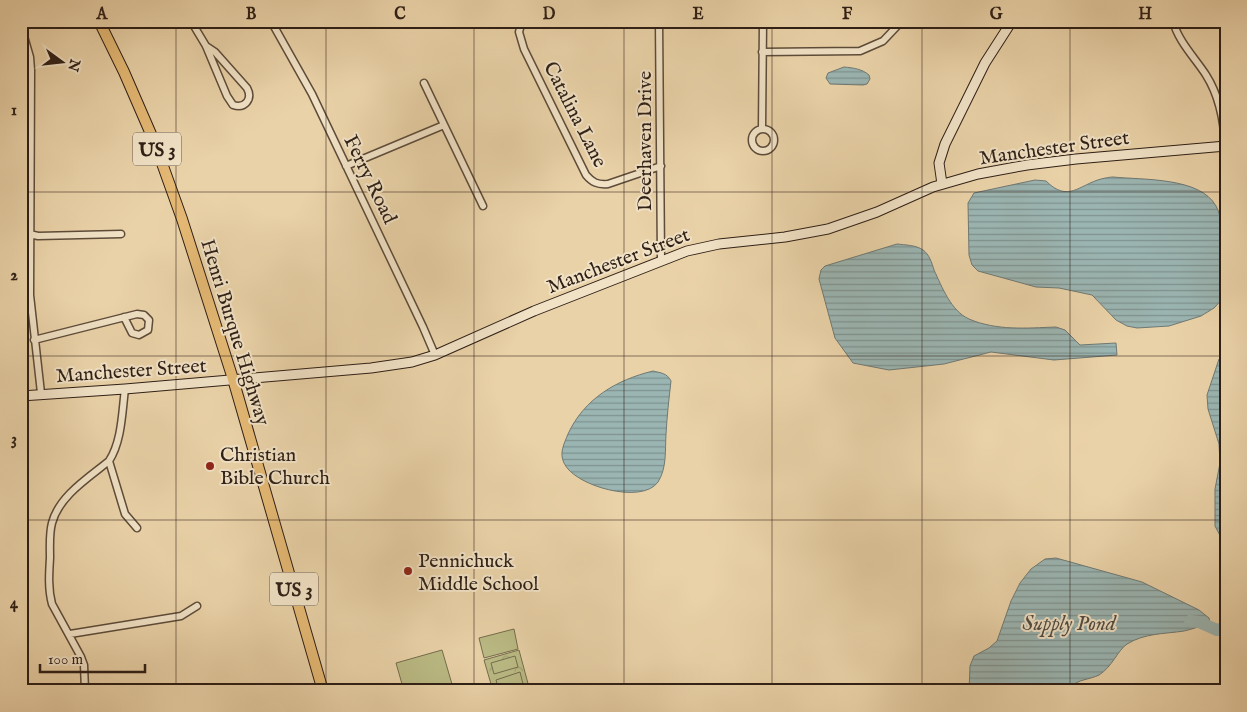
<svg xmlns="http://www.w3.org/2000/svg" width="1247" height="712" font-family="'IM FELL English',serif">
<style>
.park{fill:url(#park-crowns);stroke:#746d4e}
.garden{fill:#bbbb85;stroke:#746d4e}
.water{fill:url(#water-rules);stroke:#6f7974}
.lines{fill:none;stroke-linecap:round;stroke-linejoin:round}
.river{stroke:#9bb5b2;stroke-width:12}
.street-casing{stroke:#5d4c3a;stroke-width:9}
.secondary-casing{stroke:#2e1f16;stroke-width:11}
.primary-casing{stroke:#2e1f16;stroke-width:12}
.street{stroke:#f1e2c6;stroke-width:6}
.secondary{stroke:#f1e2c6;stroke-width:9}
.primary{stroke:#e5b974;stroke-width:10}
.grid{fill:none;stroke:#2e1f16;stroke-width:1;stroke-opacity:0.55}
.poi-dot{fill:#8f2418;stroke:#f1e2c6;stroke-width:2}
.labels{text-anchor:middle;stroke-width:4;stroke-linejoin:round;paint-order:stroke}
.shield{fill:#f1e2c6;stroke:#685a4b;stroke-width:1}
.shield-label{font-size:19px;font-weight:bold;fill:#2e1f16}
.street-label{font-size:20px;fill:#2e1f16;stroke:#f1e2c6}
.poi-label{font-size:20px;fill:#2e1f16;stroke:#f1e2c6;text-anchor:start}
.water-label{font-size:21px;font-style:italic;fill:#4f4c45;stroke:#f1e2c6}
.neatline{fill:none;stroke:#2e1f16;stroke-width:2}
.grid-label{font-size:16px;text-anchor:middle;font-weight:bold;fill:#2e1f16}
</style>
<defs>
<pattern id="park-crowns" width="20" height="18" patternUnits="userSpaceOnUse" patternTransform="scale(1.25)"><rect width="20" height="18" fill="#bbbb85"/><path d="M2 6a3 3 0 1 1 6 0M12 15a3 3 0 1 1 6 0" fill="none" stroke="#a1a072"/></pattern>
<pattern id="water-rules" width="6" height="5" patternUnits="userSpaceOnUse" patternTransform="scale(1.25)"><rect width="6" height="5" fill="#9bb5b2"/><path d="M0 2.5h6" fill="none" stroke="#7f9390"/></pattern>
</defs>
<rect width="100%" height="100%" fill="#ead2a8"/>
<filter id="stains"><feTurbulence type="fractalNoise" baseFrequency=".004" numOctaves="4"/><feColorMatrix values="0 0 0 0 .2 0 0 0 0 .09 0 0 0 0 .02 0 0 0 .5 -.17"/></filter>
<radialGradient id="worn" r=".72"><stop offset=".6" stop-color="#630" stop-opacity="0"/><stop offset="1" stop-color="#630" stop-opacity=".3"/></radialGradient>
<!-- park -->
<path class="park" d="M 519,650 L 530,691 L 493,691 L 484,660 Z"/>
<!-- garden -->
<path class="garden" d="M 514,629 L 518,649 L 484,658 L 479,638 Z
M 442,650 L 454,691 L 404,691 L 396,663 Z
M 515,656 L 518,667 L 494,674 L 491,663 Z
M 520,672 L 523,684 L 499,691 L 496,680 Z"/>
<!-- water -->
<path class="water" d="M 844,67 C 854,68 862,69 869,75 L 870,79 L 867,84 L 863,85 L 830,84 L 826,78 L 828,73 Z
M 1113,177 C 1143,180 1200,177 1216,206 C 1222,216 1220,230 1226,239 L 1226,295 L 1214,308 L 1201,316 L 1169,326 L 1137,328 L 1127,326 L 1116,320 L 1092,295 L 1059,288 L 1036,287 L 978,271 L 972,265 L 969,255 L 968,203 L 974,193 L 1035,180 L 1046,181 C 1068,203 1079,185 1101,179 C 1105,178 1110,177 1113,177 Z
M 897,244 C 905,245 916,245 923,250 C 929,254 932,263 934,270 C 942,287 951,311 969,319 C 997,331 1027,328 1056,327 L 1065,330 L 1080,345 L 1116,343 L 1117,355 L 1054,360 L 991,352 L 944,364 L 889,370 L 853,363 L 835,338 L 819,279 L 821,270 L 825,266 Z
M 1226,352 L 1226,547 L 1215,526 L 1215,489 L 1220,463 L 1219,444 L 1208,409 L 1207,395 L 1219,359 Z
M 653,371 C 661,373 667,373 671,381 C 669,398 667,416 666,434 C 665,450 667,468 658,482 C 642,505 574,486 564,463 C 559,453 564,444 568,434 C 584,399 616,380 653,371 Z
M 1056,558 L 1142,582 L 1199,610 L 1209,618 L 1210,623 C 1201,626 1193,629 1184,631 C 1164,634 1145,633 1127,644 C 1118,650 1112,667 1099,675 C 1089,680 1078,679 1071,687 L 1071,691 L 969,691 L 970,666 L 974,656 L 989,648 L 997,641 L 1011,601 L 1020,583 L 1031,569 L 1045,559 Z"/>
<g class="lines">
<!-- river -->
<path class="river" d="M 1190,621 L 1199,622 L 1217,630 L 1226,627"/>
<defs>
<path id="street" d="M 191,21 L 206,46 L 227,96 L 233,105 C 245,109 253,99 247,88 L 215,52 L 206,46
M 271,21 L 312,94 L 423,327 L 435,355
M 522,21 L 519,32 L 524,49 L 586,175 C 592,182 597,185 608,184 L 661,166
M 659,21 L 661,261
M 1173,21 C 1178,41 1195,58 1206,75 C 1220,97 1224,121 1225,146
M 21,26 L 30,57 L 31,70 L 30,295 L 41,393
M 762,52 L 860,51 L 883,41 L 902,21
M 424,83 L 483,206
M 762,128 L 763,21
M752 140a11 11 0 1 1 22 0a11 11 0 1 1-22 0Z
M 346,166 L 444,125
M 21,232 L 38,236 L 121,234
M 34,340 L 137,314 L 144,315 L 149,320 L 148,330 L 139,335 L 132,333 L 124,317
M 109,461 L 125,514 L 137,528
M 70,634 L 181,616 L 197,606
M 85,691 L 84,665 L 81,657 L 52,604 C 48,589 49,574 50,558 C 50,546 49,534 52,523 C 59,496 88,478 109,461 C 122,441 122,412 125,389"/>
<path id="secondary" d="M 942,184 L 939,163 L 945,144 L 985,63 L 1012,21
M 21,396 L 125,389 L 371,368 L 412,362 L 435,355 L 534,311 L 687,251 L 719,244 L 785,237 L 828,229 L 877,212 L 933,187 L 978,174 L 1027,165 L 1076,159 L 1226,146"/>
<path id="primary" d="M 99,21 L 124,72 L 154,141 L 182,219 L 233,379 L 323,691"/>
</defs>
<!-- street casing -->
<use href="#street" class="street-casing"/>
<!-- secondary casing -->
<use href="#secondary" class="secondary-casing"/>
<!-- primary casing -->
<use href="#primary" class="primary-casing"/>
<!-- street -->
<use href="#street" class="street"/>
<!-- secondary -->
<use href="#secondary" class="secondary"/>
<!-- primary -->
<use href="#primary" class="primary"/>
</g>
<!-- grid -->
<path class="grid" d="M 176,21 L 176,691M 326,21 L 326,691M 474,21 L 474,691M 624,21 L 624,691M 772,21 L 772,691M 922,21 L 922,691M 1070,21 L 1070,691M 21,192 L 1226,192M 21,356 L 1226,356M 21,520 L 1226,520"/>
<!-- markers -->
<g class="poi-dot">
<circle cx="210" cy="466" r="5"/>
<circle cx="408" cy="571" r="5"/>
</g>
<g class="labels">
<!-- shield labels -->
<g class="shield">
<rect x="133" y="132.5" width="48" height="33" rx="4"/>
<rect x="270" y="572.5" width="48" height="33" rx="4"/>
</g>
<g class="shield-label">
<text x="157" y="156">US 3</text>
<text x="294" y="596">US 3</text>
</g>
<!-- street labels -->
<g class="street-label">
<text transform="translate(576 114) rotate(63)" y="7">Catalina Lane</text>
<text transform="translate(644 141) rotate(-90)" y="7">Deerhaven Drive</text>
<text transform="translate(1054 147) rotate(-8)" y="7">Manchester Street</text>
<text transform="translate(371 179) rotate(64)" y="7">Ferry Road</text>
<text transform="translate(618 260) rotate(-21)" y="7">Manchester Street</text>
<text transform="translate(236 332) rotate(73)" y="7">Henri Burque Highway</text>
<text transform="translate(131 370) rotate(-4)" y="7">Manchester Street</text>
</g>
<!-- poi labels -->
<g class="poi-label">
<text x="220" y="461">Christian<tspan x="220" dy="23">Bible Church</tspan></text>
<text x="418" y="567">Pennichuck<tspan x="418" dy="23">Middle School</tspan></text>
</g>
<!-- water labels -->
<g class="water-label">
<text x="1069" y="630">Supply Pond</text>
</g>
</g>
<!-- margin -->
<rect width="1247" height="712" fill="none" stroke="#ead2a8" stroke-width="55"/>
<!-- north arrow -->
<g transform="translate(62 62) rotate(105)" stroke="#f1e2c6" stroke-width="4" paint-order="stroke">
<path d="M0-4L9 19L0 12L-9 19Z" fill="#2e1f16"/>
<text y="-8" font-size="14" font-weight="bold" text-anchor="middle" fill="#2e1f16">N</text>
</g>
<!-- scale -->
<path d="M40 664v8h105v-8" fill="none" stroke="#2e1f16" stroke-width="2.5"/>
<text x="48" y="664" font-size="15" fill="#2e1f16" stroke="#f1e2c6" stroke-width="4" paint-order="stroke">100 m</text>
<rect x="28" y="28" width="1192" height="656" class="neatline"/>
<g class="grid-label">
<text x="102" y="19">A</text>
<text x="251" y="19">B</text>
<text x="400" y="19">C</text>
<text x="549" y="19">D</text>
<text x="698" y="19">E</text>
<text x="847" y="19">F</text>
<text x="996" y="19">G</text>
<text x="1145" y="19">H</text>
<text x="14" y="115">1</text>
<text x="14" y="280">2</text>
<text x="14" y="444">3</text>
<text x="14" y="608">4</text>
</g>
<rect width="100%" height="100%" filter="url(#stains)"/>
<rect width="100%" height="100%" fill="url(#worn)"/>
</svg>
